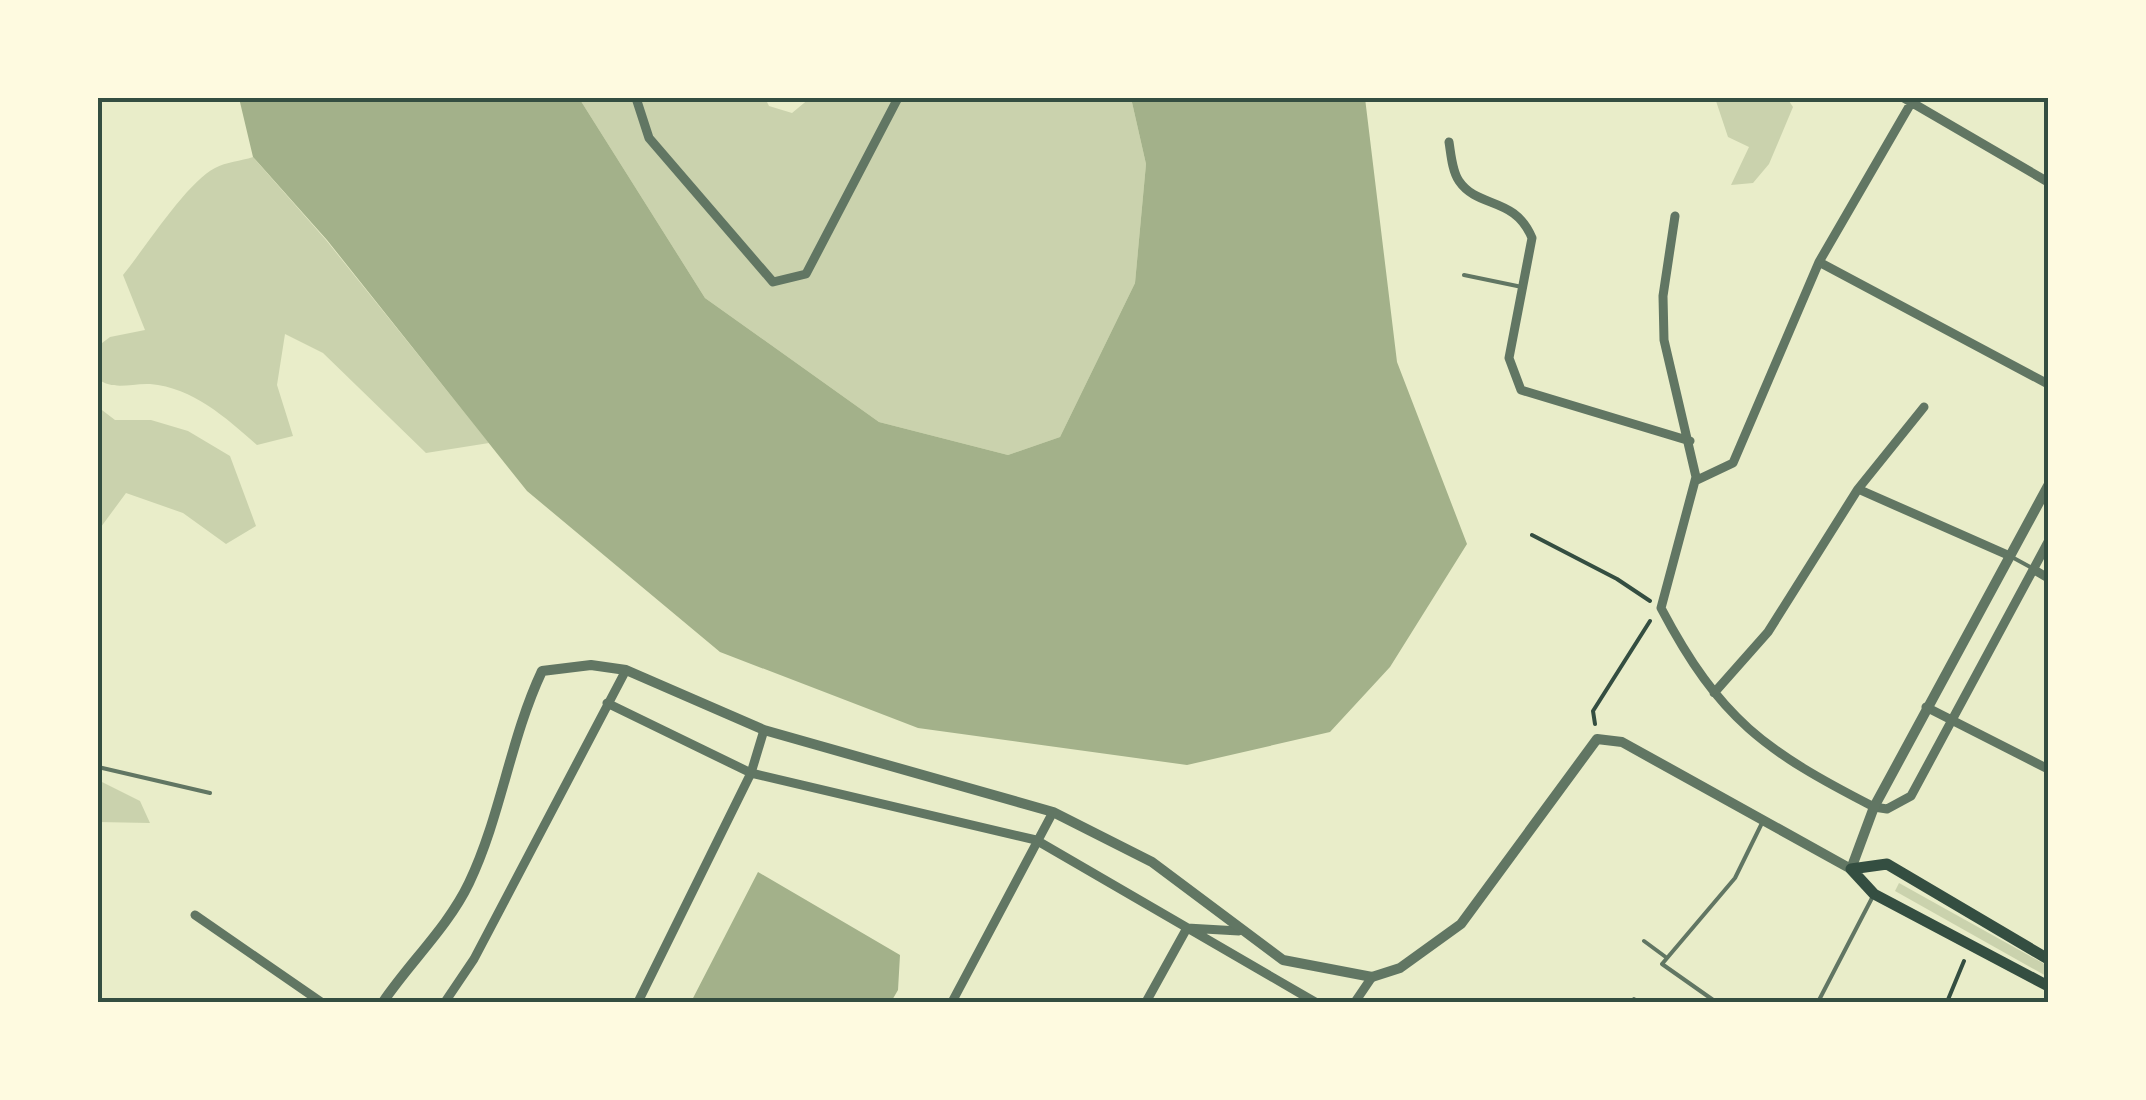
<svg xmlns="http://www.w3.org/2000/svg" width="2146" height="1100" font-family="'Alegreya Sans',sans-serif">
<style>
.green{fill:#cad2ad}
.water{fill:#a3b18a}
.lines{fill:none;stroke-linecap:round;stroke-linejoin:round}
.path{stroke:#344e41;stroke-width:4}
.service{stroke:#617663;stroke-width:4}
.minor{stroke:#617663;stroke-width:9}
.tertiary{stroke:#617663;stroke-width:10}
.secondary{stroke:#344e41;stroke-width:11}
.neatline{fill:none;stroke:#344e41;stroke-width:4}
</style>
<rect width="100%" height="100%" fill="#e9edc9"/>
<!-- green -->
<path class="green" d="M 579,98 L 765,98 L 769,106 L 792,113 L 810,98 L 1131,98 L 1146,164 L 1135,283 L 1060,437 L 1008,455 L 879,422 L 705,298 Z
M 1715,98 L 1787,98 L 1793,107 L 1769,164 L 1753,183 L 1731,185 L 1749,147 L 1728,137 Z
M 253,157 L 326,240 L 489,443 L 426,453 L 323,353 L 285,334 L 277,385 L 293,436 L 257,445 C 226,418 194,388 150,384 C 131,383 114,391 98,379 L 98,346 L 110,337 L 145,330 L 123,275 C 145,248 187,182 215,168 C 226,162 241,161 253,157 Z
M 98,407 L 115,420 L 151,420 L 188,431 L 230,456 L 256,526 L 226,544 L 183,513 L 126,493 L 98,531 Z
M 98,780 L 140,801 L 150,823 L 98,822 Z
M 1899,883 L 2048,966 L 2048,977 L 1895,891 Z"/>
<!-- water -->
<path class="water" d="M 239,98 L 579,98 L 705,298 L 879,422 L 1008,455 L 1060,437 L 1135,283 L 1146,164 L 1131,98 L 1365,98 L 1397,362 L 1467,544 L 1390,667 L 1330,732 L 1187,765 L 918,728 L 720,652 L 527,491 L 327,240 L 253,157 Z
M 758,872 L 900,955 L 898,990 L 891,1002 L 691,1002 Z"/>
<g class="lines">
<!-- path -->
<path class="path" d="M 1532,535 L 1617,579 L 1650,601
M 1595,724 L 1593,711 L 1650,621
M 1947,1002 L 1964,961"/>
<!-- service -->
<path class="service" d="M 1464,275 L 1522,287
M 2010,556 L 2032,568
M 98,767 L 210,793
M 1644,941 L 1667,958
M 1634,999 L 1638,1002
M 1716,1002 L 1662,964 L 1735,878 L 1762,823
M 1818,1002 L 1872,898"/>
<!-- minor -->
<path class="minor" d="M 636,98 L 649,138 L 773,282 L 806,274 L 898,98
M 1904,98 L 2048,182
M 1449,142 C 1451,154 1452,171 1459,181 C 1478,209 1515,196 1532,238 L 1509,358 L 1521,390 L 1690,441
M 1675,216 L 1663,296 L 1664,340 L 1696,477 L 1661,608 C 1720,720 1765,751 1874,807 L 1887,809 L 1911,796 L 2048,542
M 1819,262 L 2048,384
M 1695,481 L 1733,463 L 1819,262 L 1914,98
M 1858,489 L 2010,556
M 2033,569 L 2048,578
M 1714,693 L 1768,632 L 1858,489 L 1924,407
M 607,703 L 751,773 L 1036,840 L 1315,1002
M 1926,707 L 2048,769
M 195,915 L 321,1002
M 445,1002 L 474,959 L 626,670
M 638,1002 L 751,773 L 764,730
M 952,1002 L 1053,812
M 1146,1002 L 1187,928 L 1239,931
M 1355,1002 L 1372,977"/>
<!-- tertiary -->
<path class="tertiary" d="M 383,1002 C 410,962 448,927 469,883 C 501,816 510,739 542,671 L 591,665 L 626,670 L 764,730 L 1053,812 L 1152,862 L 1283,960 L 1372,977 L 1400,968 L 1461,924 L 1597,739 L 1622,742 L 1851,869 L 1874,807 L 2048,486"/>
<!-- secondary -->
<path class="secondary" d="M 1851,869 L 1874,894 L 2048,986
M 1851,869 L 1887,864 L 2048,959"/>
</g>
<!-- border -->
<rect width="2146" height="1100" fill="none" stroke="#fefae0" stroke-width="200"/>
<rect x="100" y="100" width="1946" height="900" class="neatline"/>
</svg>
